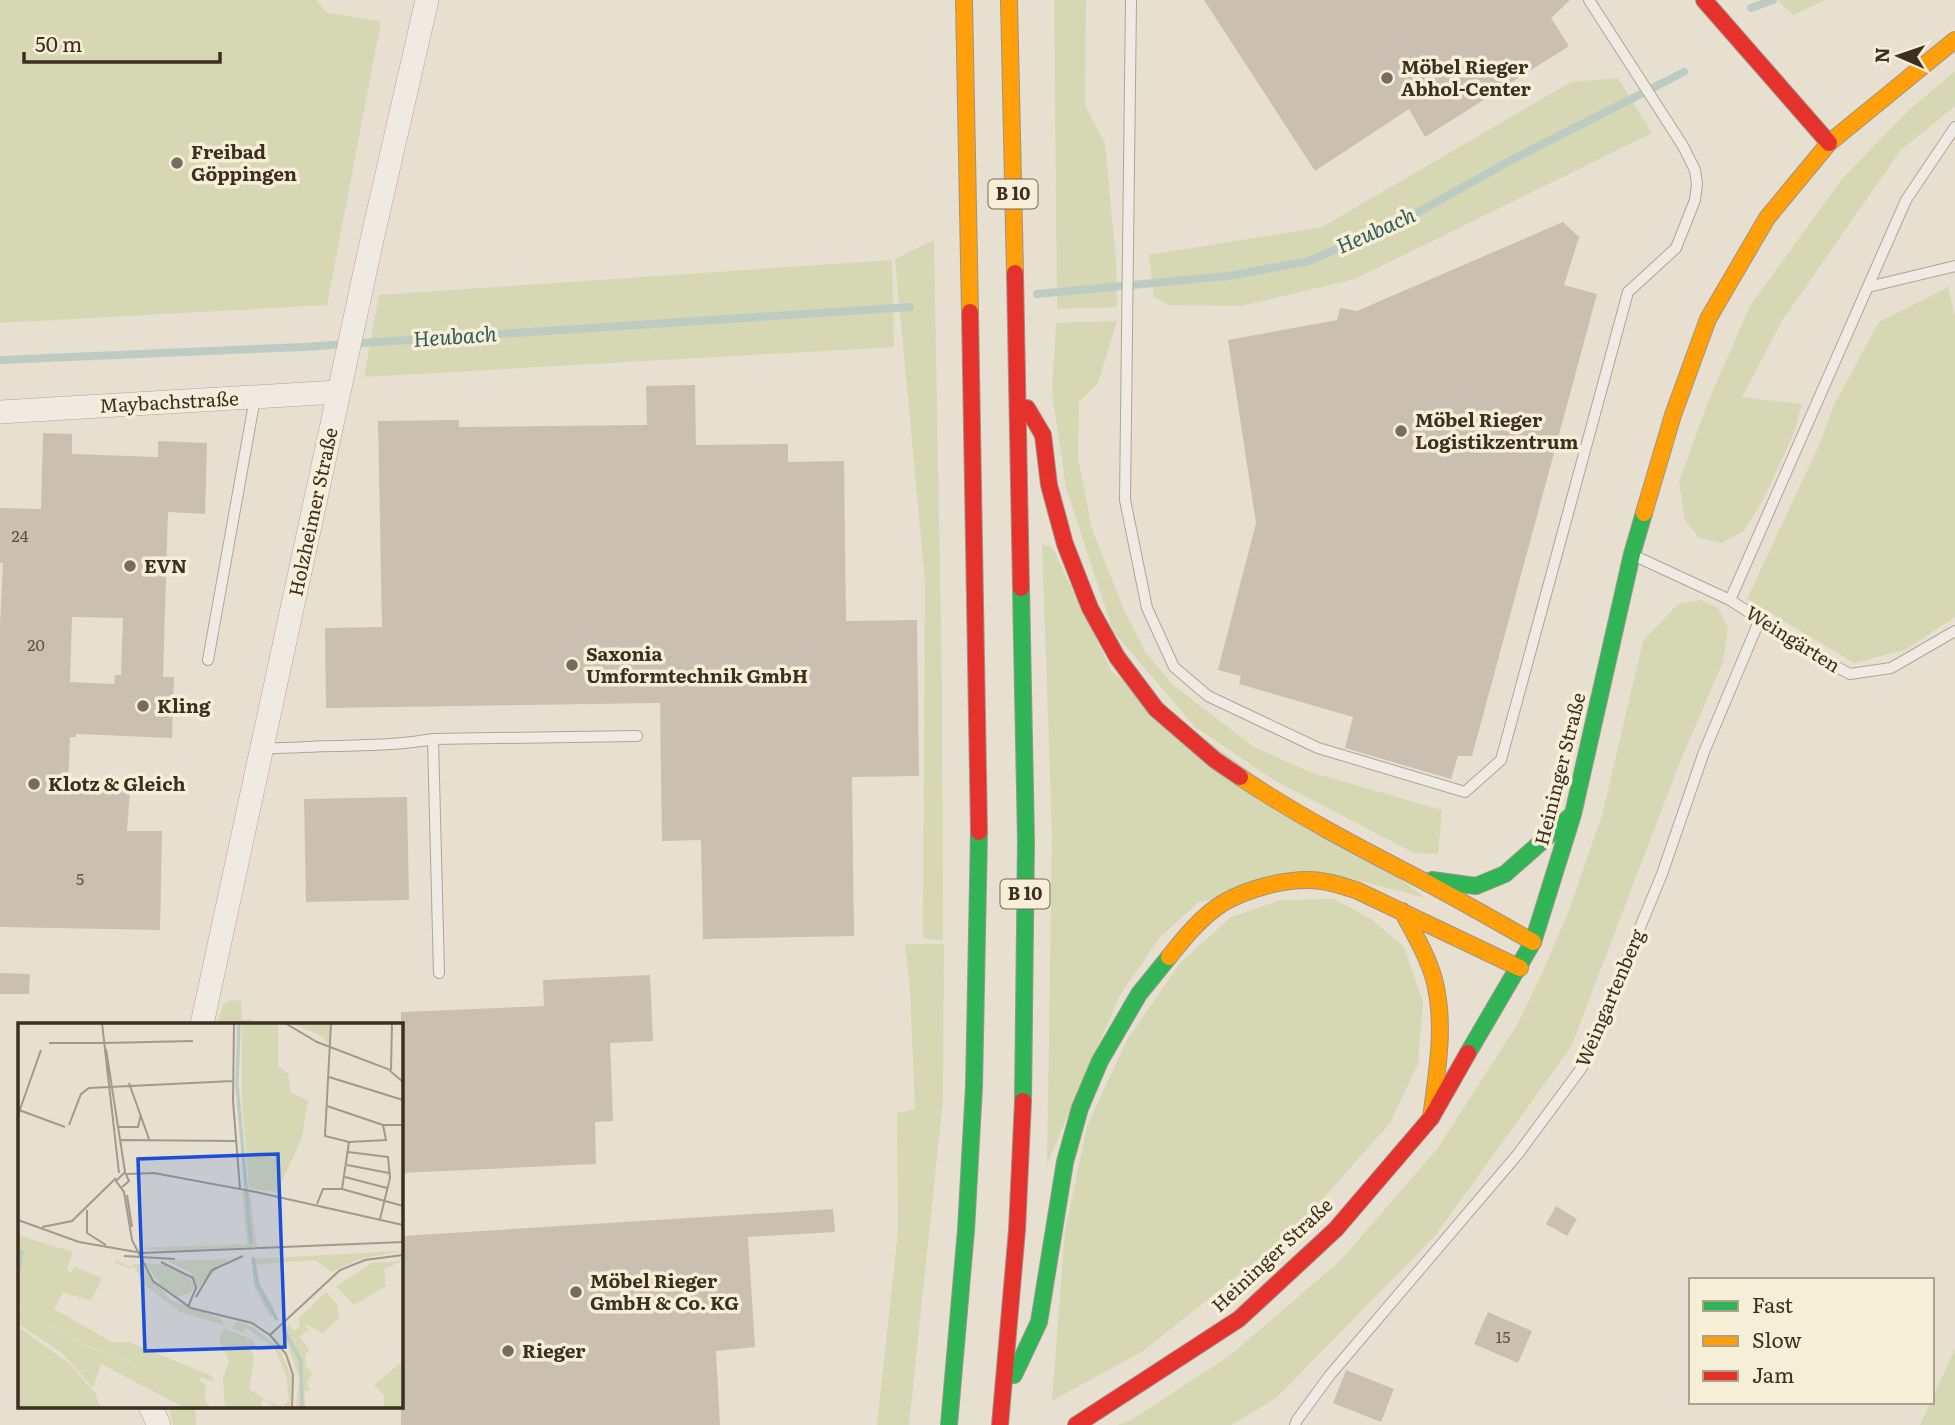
<svg xmlns="http://www.w3.org/2000/svg" width="1955" height="1425" font-family="Literata,serif">
<style>
.green{fill:#d6d7b3}
.lines{fill:none;stroke-linecap:round;stroke-linejoin:round}
.stream{stroke:#bcccc2;stroke-width:8}
.building{fill:#cbbfb2;fill-rule:evenodd}
.lane-casing{stroke:#ada599;stroke-width:12}
.street-casing{stroke:#ada599;stroke-width:24}
.fast-casing{stroke:#9c958a;stroke-width:18}
.slow-casing{stroke:#9c958a;stroke-width:18}
.jam-casing{stroke:#9c958a;stroke-width:18}
.lane{stroke:#efebe3;stroke-width:10}
.street{stroke:#efebe3;stroke-width:23}
.fast{stroke:#30b455;stroke-width:16}
.slow{stroke:#ff9f0a;stroke-width:16}
.jam{stroke:#e5322d;stroke-width:16}
.poi-dot{fill:#786c5e;stroke:#f7eed8;stroke-width:2.5}
.labels{text-anchor:middle;stroke-width:7;stroke-linejoin:round;paint-order:stroke}
.number-label{font-size:16px;fill:#605244}
.shield{fill:#f7eed8;stroke:#756857;stroke-width:2}
.shield-label{font-size:18px;font-weight:bold;fill:#3d2e20}
.poi-label{font-size:19px;font-weight:bold;fill:#3d2e20;stroke:#f7eed8;text-anchor:start}
.street-label{font-size:19px;fill:#3d2e20;stroke:#f7eed8}
.water-label{font-size:21px;font-style:italic;fill:#2f5d5a;stroke:#f7eed8}
.inset-river{fill:none;stroke:#bcccc2;stroke-width:3.5}
.inset-road{fill:none;stroke:#a3998a;stroke-width:2}
.view{fill:#1d4ed8;fill-opacity:0.15;stroke:#1d4ed8;stroke-width:3.5}
.inset-edge{fill:none;stroke:#3d2e20;stroke-width:3.5}
</style>
<rect width="100%" height="100%" fill="#e7e0d1"/>
<!-- green -->
<path class="green" d="M 0,0 L 316,0 L 327,13 L 381,21 L 327,305 L 0,323 Z
M 1054,0 L 1086,0 L 1085,105 L 1105,144 L 1116,260 L 1117,307 L 1057,309 Z
M 1778,0 L 1825,0 L 1793,15 Z
M 1955,71 L 1955,106 L 1900,151 L 1782,321 L 1742,397 L 1802,404 L 1793,435 L 1763,500 L 1744,531 L 1721,543 L 1699,538 L 1685,520 L 1679,482 L 1708,402 L 1750,306 L 1842,179 L 1908,111 Z
M 1618,78 L 1652,133 L 1355,279 L 1241,306 L 1169,305 L 1154,297 L 1149,255 L 1322,227 L 1571,82 Z
M 934,240 L 942,686 L 943,941 L 923,938 L 925,582 L 895,259 Z
M 892,260 L 894,347 L 364,377 L 379,295 Z
M 1948,287 L 1955,316 L 1955,617 L 1905,650 L 1854,663 L 1747,599 L 1820,443 L 1834,405 L 1879,322 Z
M 1117,321 L 1098,383 L 1079,402 L 1078,458 L 1092,529 L 1124,610 L 1146,653 L 1173,685 L 1254,747 L 1310,772 L 1442,810 L 1438,854 L 1414,853 L 1272,779 L 1194,726 L 1113,631 L 1066,488 L 1052,391 L 1056,323 Z
M 1042,544 L 1052,547 L 1112,672 L 1426,898 L 1349,878 L 1199,902 L 1160,937 L 1120,995 L 1047,1164 L 1052,834 Z
M 1701,600 L 1718,608 L 1728,627 L 1723,662 L 1680,762 L 1571,1047 L 1434,1237 L 1276,1398 L 1231,1425 L 1117,1425 L 1131,1420 L 1228,1357 L 1341,1260 L 1438,1148 L 1518,1023 L 1545,967 L 1571,905 L 1602,815 L 1643,641 L 1678,604 Z
M 1334,899 L 1371,919 L 1404,947 L 1423,1002 L 1418,1064 L 1390,1123 L 1296,1229 L 1143,1351 L 1052,1401 L 1065,1231 L 1087,1126 L 1127,1040 L 1180,963 L 1231,917 L 1280,900 Z
M 905,944 L 944,944 L 943,1100 L 909,1425 L 877,1425 L 898,1231 L 897,1113 L 915,1109 L 910,989 Z
M 231,1000 L 241,1001 L 242,1020 L 253,1020 L 253,1024 L 217,1024 L 223,1005 Z
M 1955,1349 L 1955,1425 L 1920,1425 Z
M 169,1406 L 195,1406 L 196,1425 L 173,1425 Z"/>
<g class="lines">
<!-- stream -->
<path class="stream" d="M 1751,8 L 1773,0
M 1037,294 L 1228,276 L 1309,261 L 1404,220 L 1517,157 L 1684,72
M 0,360 L 303,347 L 910,307"/>
</g>
<!-- building -->
<path class="building" d="M 1204,0 L 1570,0 L 1551,18 L 1569,46 L 1425,137 L 1409,109 L 1315,171 Z
M 1563,222 L 1579,237 L 1564,285 L 1597,294 L 1472,756 L 1458,756 L 1451,779 L 1345,748 L 1353,717 L 1239,684 L 1241,676 L 1218,670 L 1256,523 L 1228,340 L 1337,320 L 1340,308 L 1357,311 Z
M 695,385 L 696,445 L 788,444 L 788,462 L 844,461 L 846,621 L 917,620 L 919,776 L 852,777 L 854,936 L 703,939 L 701,840 L 662,841 L 660,703 L 326,708 L 325,628 L 382,627 L 378,421 L 459,420 L 459,427 L 647,425 L 646,386 Z
M 43,433 L 72,434 L 72,454 L 158,457 L 158,441 L 207,443 L 205,514 L 168,512 L 163,677 L 174,677 L 172,738 L 76,734 L 76,737 L 70,737 L 68,787 L 130,789 L 127,831 L 162,831 L 160,930 L 0,927 L 0,625 L 3,563 L 0,563 L 0,508 L 41,509 ZM 72,617 L 123,618 L 121,675 L 115,675 L 114,684 L 70,682 Z
M 407,797 L 409,900 L 306,902 L 304,799 Z
M 0,973 L 30,974 L 29,994 L 0,994 Z
M 650,975 L 653,1041 L 610,1043 L 613,1121 L 595,1122 L 596,1164 L 401,1173 L 401,1012 L 544,1006 L 543,980 Z
M 1556,1206 L 1577,1219 L 1567,1236 L 1546,1224 Z
M 833,1209 L 835,1232 L 748,1237 L 755,1347 L 716,1351 L 720,1425 L 401,1425 L 401,1236 Z
M 1488,1312 L 1532,1331 L 1518,1363 L 1474,1344 Z
M 1346,1370 L 1394,1389 L 1381,1422 L 1333,1403 Z"/>
<g class="lines">
<defs>
<path id="lane" d="M 1131,0 L 1125,500 L 1147,608 L 1174,667 L 1208,696 L 1318,748 L 1465,792 L 1501,760 L 1628,292 L 1676,248 L 1695,200 L 1697,184 L 1695,170 L 1683,146 L 1589,0
M 1868,287 L 1955,266
M 1635,556 L 1730,600 L 1816,656 L 1850,674 L 1891,668 L 1955,631
M 1730,600 L 1906,200 L 1955,127
M 208,660 L 255,398
M 433,739 L 439,973
M 262,748 C 286,749 309,746 334,746 C 368,745 400,745 433,739 L 637,736
M 1295,1425 L 1297,1420 L 1330,1375 L 1518,1154 L 1583,1066 L 1662,874 L 1704,752 L 1760,619"/>
<path id="street" d="M 0,412 L 338,392
M 202,1024 L 373,235 L 427,0
M 150,1406 L 159,1425"/>
<path id="fast" d="M 1021,588 L 1026,841 L 1023,1101
M 1432,880 L 1476,886 L 1505,874 L 1573,814
M 1468,1053 L 1533,942 L 1573,814 L 1632,554 L 1644,513
M 1014,1375 L 1039,1322 L 1065,1162 L 1080,1108 L 1100,1061 L 1139,994 L 1169,957
M 949,1425 L 966,1230 L 974,1087 L 979,832"/>
<path id="slow" d="M 964,0 L 970,312
M 1009,0 L 1015,273
M 1644,513 L 1673,415 L 1708,319 L 1767,218 L 1829,143 L 1955,40
M 1240,777 C 1297,815 1356,846 1416,877 C 1456,898 1494,920 1533,942
M 1402,911 C 1414,933 1427,955 1434,979 C 1446,1024 1437,1072 1431,1118
M 1169,957 C 1184,938 1202,916 1223,903 C 1247,889 1281,880 1308,880 C 1324,880 1340,885 1356,890 L 1520,968"/>
<path id="jam" d="M 1704,0 L 1829,143
M 1015,273 L 1021,588
M 970,312 L 979,832
M 1027,408 L 1043,435 L 1049,485 L 1065,544 L 1090,608 L 1117,657 L 1156,709 L 1215,760 L 1240,777
M 1000,1425 L 1017,1230 L 1023,1101
M 1076,1425 L 1239,1319 L 1336,1229 L 1431,1118 L 1468,1053"/>
</defs>
<!-- lane casing -->
<use href="#lane" class="lane-casing"/>
<!-- street casing -->
<use href="#street" class="street-casing"/>
<!-- fast casing -->
<use href="#fast" class="fast-casing"/>
<!-- slow casing -->
<use href="#slow" class="slow-casing"/>
<!-- jam casing -->
<use href="#jam" class="jam-casing"/>
<!-- lane -->
<use href="#lane" class="lane"/>
<!-- street -->
<use href="#street" class="street"/>
<!-- fast -->
<use href="#fast" class="fast"/>
<!-- slow -->
<use href="#slow" class="slow"/>
<!-- jam -->
<use href="#jam" class="jam"/>
</g>
<!-- markers -->
<g class="poi-dot">
<circle cx="1387" cy="78" r="7"/>
<circle cx="177" cy="163" r="7"/>
<circle cx="1401" cy="431" r="7"/>
<circle cx="130" cy="566" r="7"/>
<circle cx="572" cy="665" r="7"/>
<circle cx="143" cy="706" r="7"/>
<circle cx="34" cy="784" r="7"/>
<circle cx="576" cy="1292" r="7"/>
<circle cx="508" cy="1351" r="7"/>
</g>
<g class="labels">
<!-- number labels -->
<g class="number-label">
<text x="20" y="542">24</text>
<text x="36" y="651">20</text>
<text x="80" y="885">5</text>
<text x="1503" y="1343">15</text>
</g>
<!-- shield labels -->
<g class="shield">
<rect x="988.5" y="179.5" width="49" height="29" rx="5"/>
<rect x="1000.5" y="879.5" width="49" height="29" rx="5"/>
</g>
<g class="shield-label">
<text x="1013" y="200">B 10</text>
<text x="1025" y="900">B 10</text>
</g>
<!-- poi labels -->
<g class="poi-label">
<text x="1401" y="74">Möbel Rieger<tspan x="1401" dy="22">Abhol-Center</tspan></text>
<text x="191" y="159">Freibad<tspan x="191" dy="22">Göppingen</tspan></text>
<text x="1415" y="427">Möbel Rieger<tspan x="1415" dy="22">Logistikzentrum</tspan></text>
<text x="144" y="573">EVN</text>
<text x="586" y="661">Saxonia<tspan x="586" dy="22">Umformtechnik GmbH</tspan></text>
<text x="157" y="713">Kling</text>
<text x="48" y="791">Klotz &amp; Gleich</text>
<text x="590" y="1288">Möbel Rieger<tspan x="590" dy="22">GmbH &amp; Co. KG</tspan></text>
<text x="522" y="1358">Rieger</text>
</g>
<!-- street labels -->
<g class="street-label">
<text transform="translate(169 402) rotate(-3)" y="7">Maybachstraße</text>
<text transform="translate(313 512) rotate(-78)" y="7">Holzheimer Straße</text>
<text transform="translate(1793 639) rotate(32)" y="7">Weingärten</text>
<text transform="translate(1560 769) rotate(-76)" y="7">Heininger Straße</text>
<text transform="translate(1610 998) rotate(-67)" y="7">Weingartenberg</text>
<text transform="translate(1272 1255) rotate(-43)" y="7">Heininger Straße</text>
</g>
<!-- water labels -->
<g class="water-label">
<text transform="translate(1376 231) rotate(-24)" y="7">Heubach</text>
<text transform="translate(455 337) rotate(-4)" y="7">Heubach</text>
</g>
</g>
<!-- overview -->
<g transform="translate(18 1023)">
<rect width="385" height="385" fill="#e7e0d1"/>
<path d="M 224,0 L 260,0 L 260,42 L 270,51 L 273,70 L 290,77 L 284,115 L 259,169 L 231,165 L 224,80 ZM 273,0 L 312,0 L 312,21 L 301,12 ZM 224,168 L 232,170 L 239,224 L 155,228 L 119,225 L 229,221 ZM 0,207 L 3,213 L 55,229 L 49,246 L 53,250 L 57,244 L 84,255 L 73,278 L 45,269 L 36,286 L 94,319 L 111,319 L 194,353 L 195,359 L 183,354 L 181,358 L 188,362 L 187,376 L 192,385 L 167,385 L 83,341 L 75,365 L 43,329 L 0,301 L 0,283 L 67,323 L 170,363 L 67,322 L 7,287 L 0,281 ZM 385,228 L 341,236 L 314,249 L 297,237 L 233,242 L 233,236 ZM 210,236 L 178,267 L 172,249 L 149,238 ZM 98,237 L 116,245 L 114,241 L 122,241 L 152,277 L 202,295 L 206,302 L 162,289 L 127,262 L 117,245 L 111,245 L 96,240 ZM 385,238 L 366,246 L 368,263 L 336,282 L 318,263 L 354,240 ZM 126,240 L 153,242 L 176,260 L 174,269 L 160,274 L 144,263 ZM 239,245 L 242,262 L 257,286 L 252,294 L 237,266 L 234,247 ZM 308,269 L 319,281 L 321,295 L 305,310 L 287,301 L 291,307 L 281,314 L 292,327 L 287,332 L 288,343 L 295,351 L 289,358 L 292,368 L 286,368 L 288,385 L 278,385 L 281,355 L 265,308 L 271,301 L 276,308 L 282,303 L 281,295 ZM 218,298 L 236,305 L 261,325 L 274,355 L 272,385 L 258,385 L 248,377 L 264,384 L 271,377 L 268,352 L 256,324 L 227,304 L 226,310 L 214,305 ZM 0,304 L 52,341 L 77,370 L 83,385 L 0,385 ZM 207,305 L 235,317 L 238,324 L 233,326 L 236,336 L 231,366 L 245,375 L 242,385 L 207,385 L 205,355 L 211,338 L 201,316 ZM 385,338 L 385,385 L 366,385 L 366,372 L 356,362 Z" fill="#d6d7b3"/>
<path class="inset-river" d="M 221,0 L 219,62 L 233,221M 235,234 L 239,261 L 259,297M 0,253 L 4,227M 265,304 L 283,339 L 284,385"/>
<path class="inset-road" d="M 84,0 L 101,150M 216,0 L 215,78 L 222,166M 267,0 L 299,19 L 370,46 L 385,59M 313,0 L 307,113 L 331,119 L 368,117 L 365,102M 31,20 L 86,20M 86,20 L 175,18M 88,26 L 107,149M 373,47 L 374,0M 311,54 L 385,77M 111,60 L 131,116M 309,83 L 365,102 L 385,102M 1,87 L 47,104M 0,92 L 23,27M 51,102 L 63,71 L 71,65 L 215,58M 101,104 L 120,104 L 123,91M 103,117 L 218,118M 330,129 L 370,134 L 372,155 L 362,196M 329,142 L 371,150M 109,151 L 136,150 L 238,169 L 385,202M 327,154 L 369,165M 104,164 L 111,158 L 107,149 L 98,158 L 106,169 L 114,217 L 135,258 L 173,285 L 234,300 L 252,312 L 268,331 L 275,352 L 274,385M 324,166 L 331,119M 109,172 L 114,204M 299,181 L 305,166 L 324,166 L 385,183M 69,187 L 69,210 L 88,222M 0,197 L 61,219 L 124,230 L 385,219M 24,204 L 54,198 L 98,155M 106,233 L 157,236M 143,239 L 175,255 L 178,265 L 170,284M 178,274 L 194,247 L 225,233M 252,312 L 322,247 L 347,237 L 385,232"/>
<path class="view" d="M 260,131 L 267,324 L 127,328 L 120,136 Z"/>
<rect width="385" height="385" class="inset-edge"/>
</g>
<!-- legend -->
<rect x="1689" y="1278" width="245" height="126" fill="#f7eed8" stroke="#ada18e" stroke-width="2"/>
<rect x="1703" y="1301" width="35" height="10" fill="#30b455" stroke="#ada18e" stroke-width="2"/>
<text x="1752" y="1313" font-size="21" fill="#3d2e20">Fast</text>
<rect x="1703" y="1336" width="35" height="10" fill="#ff9f0a" stroke="#ada18e" stroke-width="2"/>
<text x="1752" y="1348" font-size="21" fill="#3d2e20">Slow</text>
<rect x="1703" y="1371" width="35" height="10" fill="#e5322d" stroke="#ada18e" stroke-width="2"/>
<text x="1752" y="1383" font-size="21" fill="#3d2e20">Jam</text>
<!-- north arrow -->
<g transform="translate(1899 56) rotate(272)" stroke="#f7eed8" stroke-width="5" paint-order="stroke">
<path d="M0-5L12 26L0 18L-12 26Z" fill="#3d2e20"/>
<text y="-10" font-size="19" font-weight="bold" text-anchor="middle" fill="#3d2e20">N</text>
</g>
<!-- scale -->
<path d="M24 52v10h196v-10" fill="none" stroke="#3d2e20" stroke-width="3.5"/>
<text x="35" y="52" font-size="21" fill="#3d2e20" stroke="#f7eed8" stroke-width="5" paint-order="stroke">50 m</text>
</svg>
